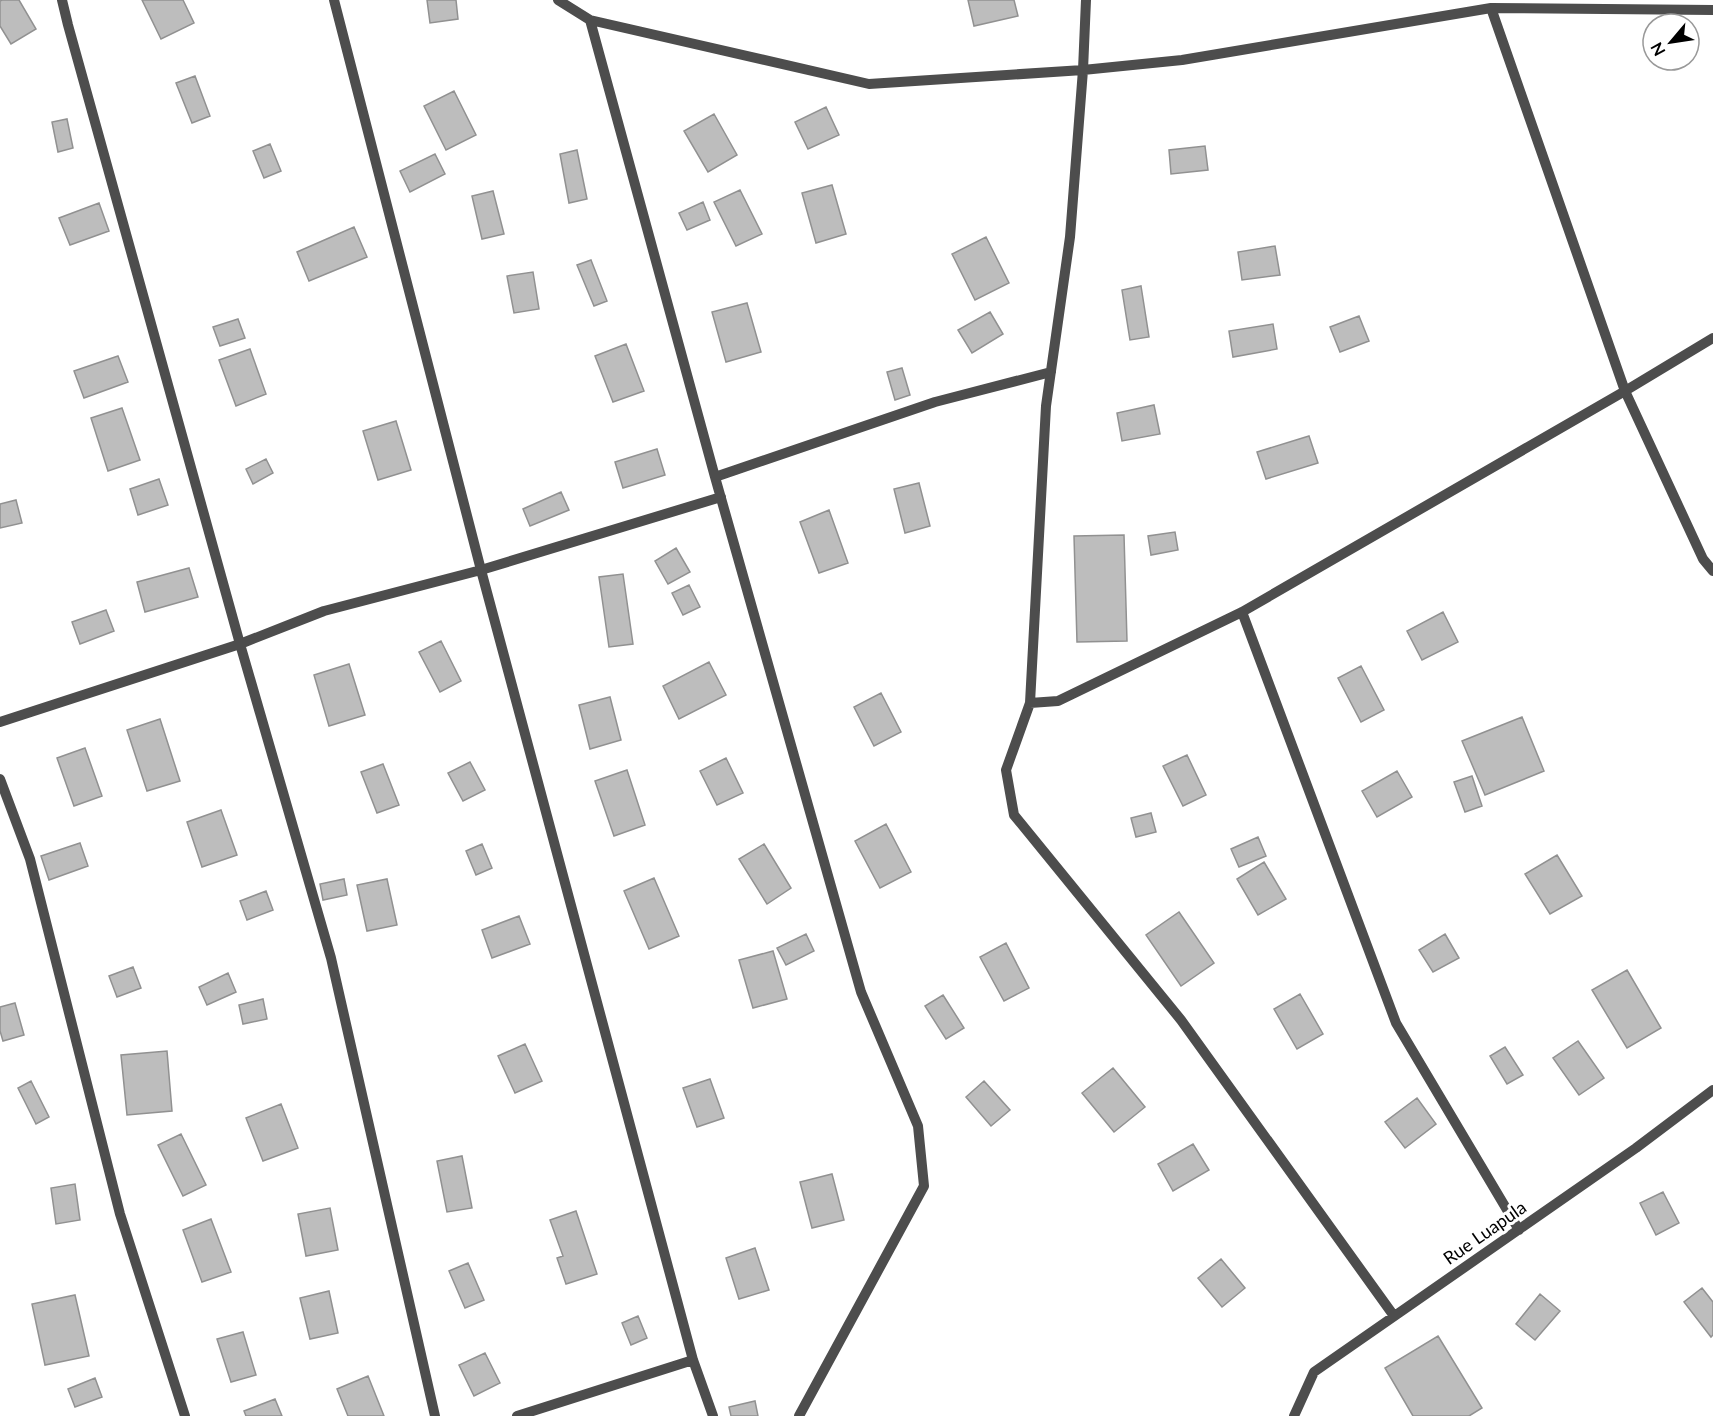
<svg xmlns="http://www.w3.org/2000/svg" width="1713" height="1416" font-family="Lato,sans-serif">
<style>
.building{fill:#bdbdbd;stroke:#919191;stroke-width:1.5}
.lines{fill:none;stroke-linecap:round;stroke-linejoin:round}
.minor{stroke:#4d4d4d;stroke-width:10}
.labels{text-anchor:middle;stroke-width:6;stroke-linejoin:round;paint-order:stroke}
.street-label{font-size:18px;fill:#000;stroke:#fff}
</style>
<rect width="100%" height="100%" fill="#fff"/>
<!-- building -->
<path class="building" d="M 2,0 L 19,0 L 36,29 L 11,44 L 0,26 L 0,1 Z
M 142,0 L 183,0 L 194,23 L 161,39 Z
M 427,0 L 456,0 L 458,19 L 430,23 Z
M 968,0 L 1014,0 L 1018,16 L 974,26 Z
M 195,76 L 210,116 L 192,123 L 176,83 Z
M 454,91 L 476,135 L 446,150 L 424,106 Z
M 826,107 L 839,135 L 808,149 L 795,122 Z
M 714,114 L 737,155 L 708,172 L 684,131 Z
M 67,119 L 73,148 L 58,152 L 52,122 Z
M 270,144 L 281,171 L 264,178 L 253,151 Z
M 1205,146 L 1208,170 L 1171,174 L 1169,150 Z
M 577,150 L 587,199 L 569,203 L 560,154 Z
M 435,154 L 445,174 L 410,192 L 400,171 Z
M 832,185 L 846,234 L 816,243 L 802,193 Z
M 740,190 L 762,234 L 736,246 L 714,202 Z
M 493,191 L 504,234 L 482,239 L 472,196 Z
M 703,202 L 710,220 L 687,230 L 679,213 Z
M 99,203 L 109,231 L 70,245 L 59,218 Z
M 354,227 L 367,257 L 309,281 L 297,252 Z
M 986,237 L 1009,283 L 975,300 L 952,254 Z
M 1275,246 L 1280,275 L 1242,280 L 1238,252 Z
M 591,260 L 607,301 L 594,306 L 577,265 Z
M 533,272 L 539,309 L 514,313 L 507,276 Z
M 1141,286 L 1149,337 L 1130,340 L 1122,290 Z
M 747,303 L 761,352 L 726,362 L 712,312 Z
M 990,312 L 1003,334 L 972,353 L 958,330 Z
M 1359,316 L 1369,341 L 1340,352 L 1330,327 Z
M 238,319 L 245,338 L 220,346 L 213,327 Z
M 1273,324 L 1277,349 L 1233,357 L 1229,331 Z
M 626,344 L 644,391 L 613,402 L 595,356 Z
M 250,349 L 266,394 L 236,406 L 219,360 Z
M 118,356 L 128,382 L 84,398 L 74,371 Z
M 902,368 L 910,395 L 895,400 L 887,372 Z
M 1154,405 L 1160,434 L 1122,441 L 1117,413 Z
M 122,408 L 140,460 L 108,471 L 91,418 Z
M 396,421 L 411,470 L 378,480 L 363,431 Z
M 1309,436 L 1318,463 L 1266,479 L 1257,452 Z
M 657,449 L 665,475 L 623,488 L 615,462 Z
M 266,459 L 273,473 L 253,484 L 246,469 Z
M 159,479 L 168,505 L 138,515 L 130,489 Z
M 919,483 L 930,526 L 905,533 L 894,489 Z
M 561,492 L 569,510 L 530,526 L 523,509 Z
M 16,500 L 22,523 L 0,528 L 0,504 Z
M 829,510 L 848,563 L 819,573 L 800,522 Z
M 1175,532 L 1178,550 L 1151,555 L 1148,536 Z
M 1124,535 L 1127,641 L 1077,642 L 1074,536 Z
M 676,548 L 690,572 L 668,584 L 655,561 Z
M 189,568 L 198,597 L 145,612 L 137,582 Z
M 623,574 L 633,644 L 609,647 L 599,577 Z
M 689,585 L 700,607 L 683,615 L 672,593 Z
M 106,610 L 114,631 L 80,644 L 72,622 Z
M 1443,612 L 1458,642 L 1422,660 L 1407,631 Z
M 441,641 L 461,681 L 440,692 L 419,652 Z
M 709,662 L 726,695 L 679,719 L 663,686 Z
M 349,664 L 365,715 L 329,726 L 314,675 Z
M 1361,666 L 1384,710 L 1361,722 L 1338,678 Z
M 881,693 L 901,732 L 874,746 L 854,707 Z
M 610,697 L 621,740 L 590,749 L 579,705 Z
M 1522,717 L 1544,771 L 1485,795 L 1462,741 Z
M 160,719 L 180,781 L 147,791 L 127,730 Z
M 85,748 L 102,796 L 74,806 L 57,758 Z
M 1187,755 L 1206,795 L 1183,806 L 1163,766 Z
M 726,758 L 743,793 L 717,805 L 700,771 Z
M 470,762 L 485,790 L 463,801 L 448,773 Z
M 383,764 L 399,805 L 377,813 L 361,772 Z
M 627,770 L 645,825 L 614,836 L 595,781 Z
M 1397,771 L 1412,797 L 1377,817 L 1362,791 Z
M 1472,776 L 1482,806 L 1465,812 L 1454,782 Z
M 221,810 L 237,855 L 202,867 L 187,822 Z
M 1151,813 L 1156,832 L 1136,837 L 1131,818 Z
M 886,824 L 911,872 L 880,888 L 855,841 Z
M 1258,837 L 1266,856 L 1239,867 L 1231,849 Z
M 80,843 L 88,866 L 49,880 L 41,856 Z
M 482,844 L 492,868 L 476,875 L 466,851 Z
M 764,844 L 791,888 L 767,904 L 739,859 Z
M 1557,855 L 1582,896 L 1550,914 L 1525,874 Z
M 1264,862 L 1286,899 L 1258,915 L 1237,879 Z
M 654,878 L 679,936 L 649,949 L 624,891 Z
M 344,879 L 347,895 L 323,900 L 320,884 Z
M 387,879 L 397,925 L 367,931 L 357,885 Z
M 266,891 L 273,910 L 247,920 L 240,901 Z
M 1179,912 L 1214,963 L 1181,986 L 1146,935 Z
M 519,916 L 530,944 L 492,958 L 482,930 Z
M 806,934 L 814,951 L 786,965 L 777,948 Z
M 1445,934 L 1459,958 L 1433,972 L 1419,950 Z
M 1006,943 L 1029,988 L 1004,1001 L 980,957 Z
M 773,951 L 787,999 L 753,1008 L 739,960 Z
M 133,967 L 141,988 L 117,997 L 109,976 Z
M 1627,970 L 1661,1028 L 1627,1048 L 1592,990 Z
M 228,973 L 236,992 L 207,1005 L 199,987 Z
M 1300,994 L 1323,1034 L 1297,1049 L 1274,1009 Z
M 943,995 L 964,1028 L 946,1039 L 925,1006 Z
M 263,999 L 267,1019 L 243,1024 L 239,1005 Z
M 15,1003 L 24,1035 L 3,1041 L 0,1031 L 0,1007 Z
M 1578,1041 L 1604,1078 L 1579,1095 L 1553,1058 Z
M 525,1044 L 542,1081 L 515,1093 L 498,1056 Z
M 1505,1047 L 1523,1075 L 1507,1084 L 1490,1056 Z
M 167,1051 L 172,1111 L 127,1115 L 121,1055 Z
M 1113,1068 L 1145,1107 L 1114,1132 L 1082,1093 Z
M 710,1079 L 724,1118 L 697,1127 L 683,1088 Z
M 31,1081 L 49,1117 L 36,1124 L 18,1088 Z
M 984,1081 L 1010,1110 L 991,1126 L 966,1097 Z
M 1417,1098 L 1436,1124 L 1405,1148 L 1385,1122 Z
M 281,1104 L 298,1148 L 263,1161 L 246,1118 Z
M 181,1134 L 206,1185 L 183,1196 L 158,1145 Z
M 1193,1144 L 1209,1170 L 1173,1191 L 1158,1164 Z
M 462,1156 L 472,1208 L 447,1212 L 437,1161 Z
M 832,1174 L 844,1220 L 812,1228 L 800,1182 Z
M 75,1184 L 80,1220 L 56,1224 L 51,1188 Z
M 1663,1192 L 1679,1223 L 1656,1235 L 1640,1203 Z
M 330,1208 L 338,1250 L 306,1256 L 298,1214 Z
M 576,1211 L 597,1274 L 566,1284 L 557,1258 L 563,1256 L 550,1220 Z
M 211,1219 L 231,1272 L 202,1282 L 183,1230 Z
M 755,1248 L 769,1290 L 739,1299 L 726,1258 Z
M 1221,1259 L 1245,1288 L 1222,1307 L 1198,1278 Z
M 468,1263 L 484,1300 L 465,1308 L 449,1271 Z
M 1702,1288 L 1713,1302 L 1713,1335 L 1711,1337 L 1684,1302 Z
M 329,1291 L 338,1333 L 310,1339 L 300,1298 Z
M 1540,1294 L 1560,1311 L 1535,1340 L 1516,1324 Z
M 75,1295 L 89,1356 L 45,1365 L 32,1304 Z
M 638,1316 L 647,1338 L 631,1345 L 622,1323 Z
M 243,1332 L 256,1375 L 231,1382 L 217,1339 Z
M 1438,1336 L 1482,1408 L 1469,1416 L 1413,1416 L 1385,1368 Z
M 485,1353 L 500,1383 L 474,1396 L 459,1365 Z
M 368,1376 L 384,1416 L 348,1416 L 337,1389 Z
M 95,1378 L 102,1397 L 75,1407 L 68,1389 Z
M 275,1399 L 282,1416 L 246,1416 L 244,1411 Z
M 755,1401 L 758,1416 L 731,1416 L 729,1407 Z"/>
<g class="lines">
<!-- minor -->
<path class="minor" d="M 62,0 L 68,25 L 240,644 L 331,958 L 435,1416
M 334,0 L 481,570 L 693,1360 L 713,1416
M 558,0 L 590,20 L 869,84 L 1083,70 L 1182,60 L 1491,8 L 1713,10
M 1086,0 L 1083,70 L 1070,237 L 1046,406 L 1030,703 L 1006,770 L 1014,815 L 1181,1020 L 1394,1316
M 1491,8 L 1625,391 L 1703,559 L 1713,571
M 590,20 L 715,477 L 861,992 L 918,1126 L 924,1186 L 799,1416
M 715,477 L 935,402 L 1051,372
M 1242,612 L 1396,1023 L 1519,1230
M 1030,703 L 1058,701 L 1242,612 L 1625,391 L 1713,338
M 0,722 L 240,644 L 324,611 L 481,570 L 721,497
M 0,779 L 30,859 L 120,1214 L 185,1416
M 517,1416 L 693,1360
M 1294,1416 L 1314,1372 L 1636,1148 L 1713,1090"/>
</g>
<g class="labels">
<!-- street labels -->
<g class="street-label">
<text transform="translate(1485 1233) rotate(-35)" y="6">Rue Luapula</text>
</g>
</g>
<!-- north arrow -->
<g transform="translate(1671 42) rotate(241)"><circle r="28" fill="#ffffff" stroke="#999999" stroke-width="1.5"/>
<path d="M0-4.5L10 22L0 15L-10 22Z" fill="#000000"/>
<text y="-9" font-size="16" font-weight="bold" text-anchor="middle" fill="#000000">N</text>
</g>
</svg>
